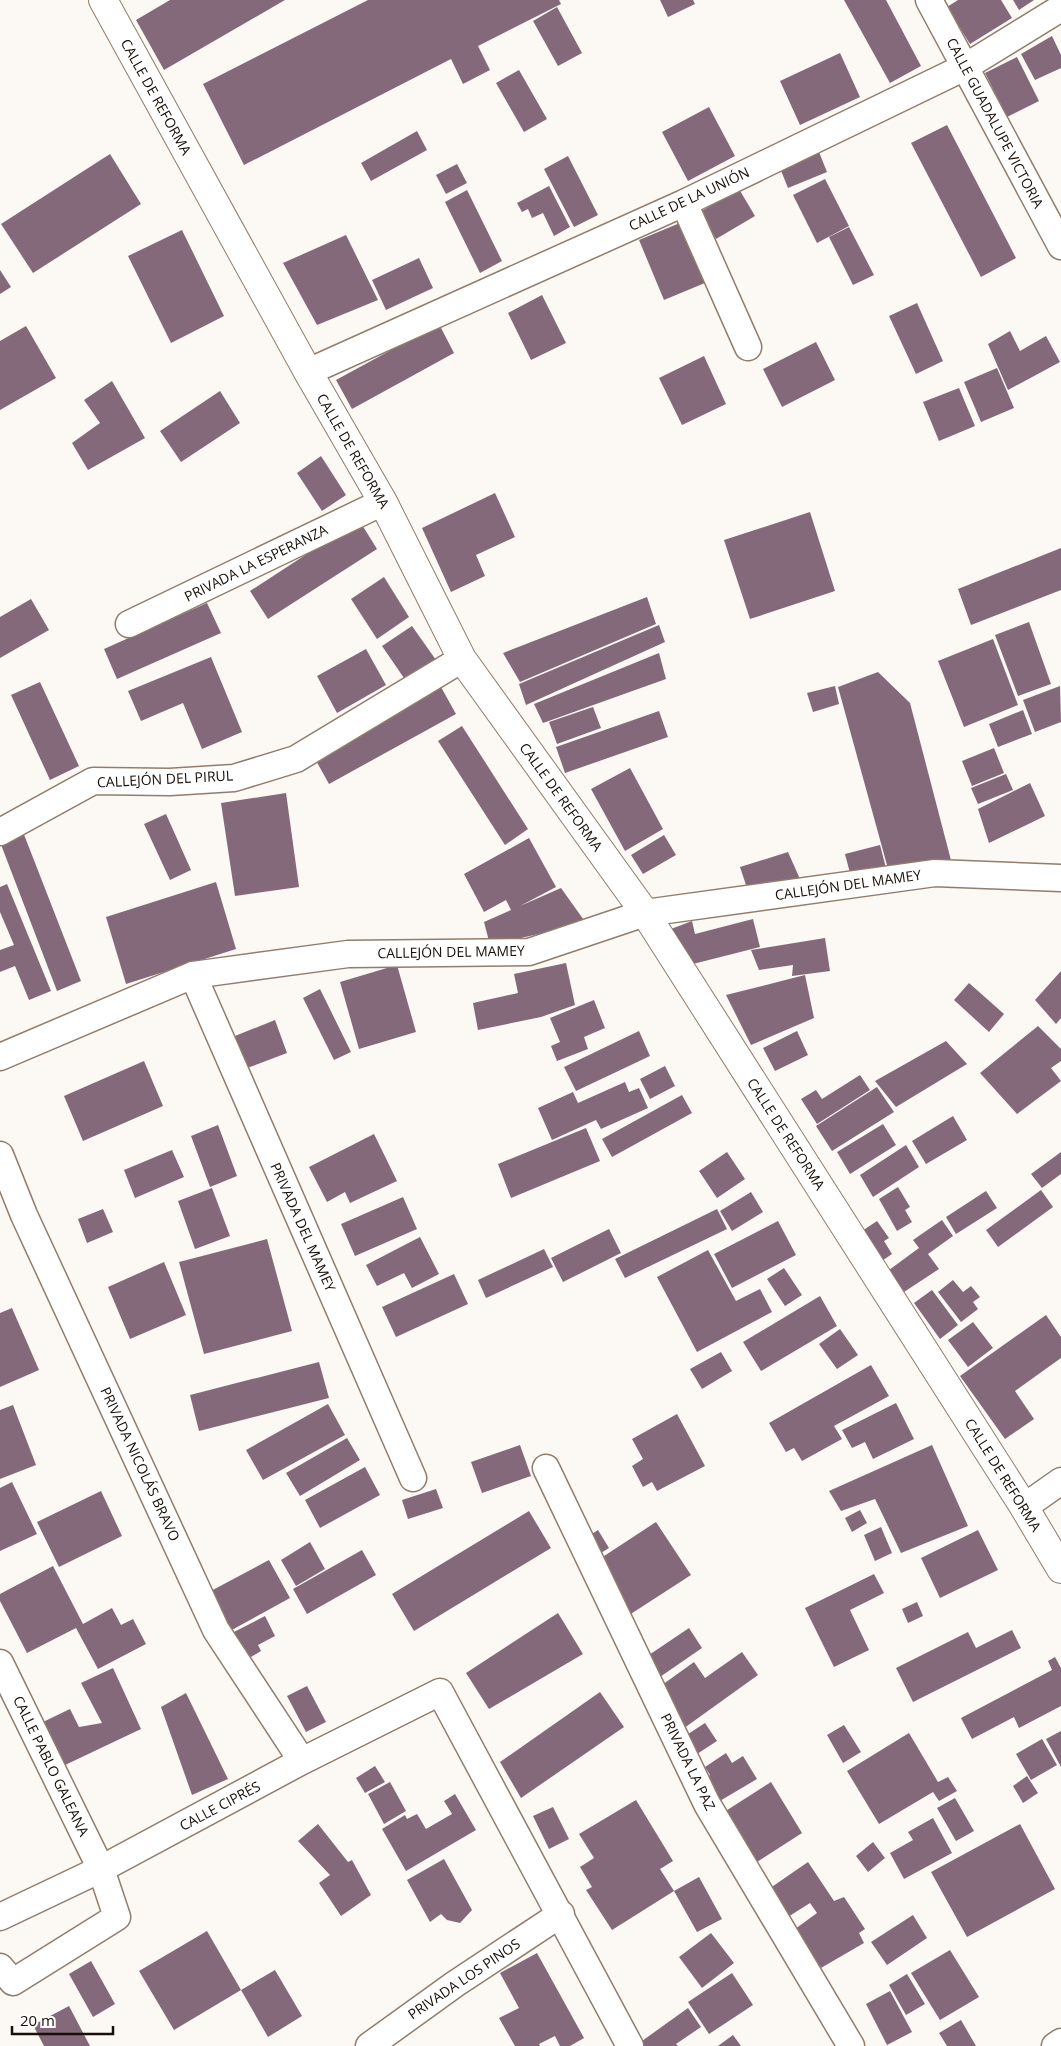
<svg xmlns="http://www.w3.org/2000/svg" width="1061" height="2046" font-family="'Open Sans',sans-serif">
<style>
.building{fill:#84697b}
.lines{fill:none;stroke-linecap:round;stroke-linejoin:round}
.street-casing{stroke:#907d6c;stroke-width:29}
.secondary-casing{stroke:#907d6c;stroke-width:30}
.street{stroke:#fff;stroke-width:26}
.secondary{stroke:#fff;stroke-width:28}
.labels{text-anchor:middle;stroke-width:4.5;stroke-linejoin:round;paint-order:stroke}
.street-label{font-size:14px;fill:#170f09;stroke:#fff}
</style>
<rect width="100%" height="100%" fill="#fcf8f4"/>
<!-- building -->
<path class="building" d="M 170,0 L 285,0 L 164,70 L 136,20 Z
M 368,0 L 559,0 L 561,4 L 478,46 L 490,70 L 463,84 L 451,59 L 244,165 L 203,84 Z
M 660,0 L 693,0 L 695,4 L 668,17 Z
M 844,0 L 886,0 L 921,66 L 890,83 Z
M 958,0 L 1001,0 L 1012,18 L 970,44 L 947,7 Z
M 1013,0 L 1034,0 L 1019,10 Z
M 557,7 L 582,53 L 558,66 L 533,21 Z
M 1052,36 L 1061,55 L 1061,68 L 1035,80 L 1021,54 Z
M 840,53 L 860,97 L 800,125 L 780,81 Z
M 1017,57 L 1039,101 L 1007,117 L 985,73 Z
M 519,70 L 547,119 L 524,132 L 496,83 Z
M 709,107 L 735,156 L 688,181 L 662,132 Z
M 947,125 L 1016,258 L 981,277 L 911,143 Z
M 417,131 L 427,150 L 371,181 L 361,163 Z
M 819,152 L 827,172 L 788,188 L 780,168 Z
M 110,154 L 141,204 L 33,273 L 1,224 Z
M 568,156 L 598,215 L 574,227 L 544,169 Z
M 457,164 L 467,183 L 446,194 L 436,175 Z
M 825,179 L 849,226 L 817,243 L 793,195 Z
M 549,186 L 570,227 L 554,236 L 543,213 L 532,218 L 528,209 L 522,212 L 517,203 Z
M 739,189 L 755,216 L 716,239 L 700,212 Z
M 467,190 L 502,261 L 480,273 L 445,202 Z
M 687,220 L 712,280 L 664,300 L 639,240 Z
M 849,227 L 874,275 L 853,285 L 829,237 Z
M 182,230 L 224,316 L 171,343 L 128,256 Z
M 346,235 L 378,300 L 317,325 L 283,263 Z
M 419,258 L 433,288 L 386,310 L 372,280 Z
M 0,270 L 11,287 L 0,294 Z
M 542,295 L 566,343 L 531,360 L 508,313 Z
M 917,303 L 943,361 L 916,374 L 889,316 Z
M 439,324 L 454,353 L 352,409 L 336,380 Z
M 26,326 L 56,378 L 0,410 L 0,341 Z
M 1010,331 L 1020,351 L 1046,336 L 1060,362 L 1008,390 L 988,344 Z
M 816,342 L 835,380 L 782,407 L 763,369 Z
M 704,356 L 726,404 L 682,425 L 659,378 Z
M 997,368 L 1014,408 L 981,422 L 964,382 Z
M 112,381 L 145,438 L 88,470 L 72,443 L 100,423 L 84,400 Z
M 959,388 L 975,426 L 939,441 L 923,402 Z
M 220,391 L 240,423 L 181,462 L 160,431 Z
M 321,456 L 346,495 L 322,511 L 297,473 Z
M 495,493 L 515,537 L 476,555 L 485,576 L 451,592 L 422,528 Z
M 810,512 L 835,591 L 750,619 L 724,540 Z
M 359,520 L 377,549 L 268,619 L 250,591 Z
M 1061,548 L 1061,590 L 971,625 L 958,589 Z
M 384,577 L 409,617 L 377,639 L 351,599 Z
M 647,597 L 656,624 L 520,682 L 503,653 Z
M 31,599 L 49,630 L 0,658 L 0,617 Z
M 207,603 L 221,633 L 117,679 L 104,649 Z
M 1029,622 L 1051,684 L 1018,696 L 995,635 Z
M 659,625 L 665,642 L 526,705 L 519,684 Z
M 412,626 L 436,660 L 406,681 L 382,646 Z
M 993,639 L 1018,705 L 964,727 L 938,661 Z
M 366,649 L 386,685 L 337,713 L 317,676 Z
M 659,653 L 666,679 L 543,723 L 534,704 Z
M 211,657 L 242,732 L 202,749 L 183,703 L 141,721 L 128,691 Z
M 878,672 L 910,703 L 953,868 L 890,876 L 838,687 Z
M 40,682 L 79,766 L 50,780 L 11,695 Z
M 835,686 L 839,704 L 813,712 L 807,693 Z
M 1060,686 L 1061,722 L 1035,732 L 1023,700 Z
M 441,687 L 456,714 L 329,784 L 314,757 Z
M 593,707 L 601,728 L 557,744 L 549,722 Z
M 1023,710 L 1032,734 L 998,747 L 989,724 Z
M 659,711 L 668,737 L 565,773 L 556,747 Z
M 462,726 L 528,829 L 505,845 L 438,741 Z
M 994,748 L 1004,773 L 972,786 L 962,761 Z
M 630,768 L 663,829 L 625,851 L 591,789 Z
M 1006,774 L 1013,790 L 978,804 L 971,788 Z
M 1030,783 L 1045,816 L 989,843 L 978,809 Z
M 286,793 L 299,887 L 235,896 L 221,803 Z
M 166,814 L 191,870 L 170,880 L 144,824 Z
M 23,832 L 81,981 L 57,991 L 0,842 Z
M 664,835 L 676,855 L 643,874 L 631,855 Z
M 529,838 L 556,887 L 520,906 L 561,888 L 586,923 L 490,945 L 484,922 L 511,910 L 506,900 L 484,912 L 464,874 Z
M 880,845 L 886,868 L 851,877 L 845,854 Z
M 788,852 L 800,879 L 749,894 L 740,867 Z
M 216,882 L 236,949 L 126,984 L 106,917 Z
M 7,884 L 51,991 L 29,1000 L 15,966 L 0,972 L 0,950 L 14,945 L 0,912 L 0,887 Z
M 753,919 L 760,947 L 685,966 L 671,929 L 692,921 L 695,934 Z
M 825,938 L 830,971 L 792,976 L 793,965 L 759,970 L 751,950 Z
M 566,963 L 575,1005 L 541,1017 L 478,1030 L 473,1003 L 518,993 L 514,974 Z
M 397,965 L 416,1032 L 359,1049 L 340,982 Z
M 1061,971 L 1061,1018 L 1056,1024 L 1035,1000 Z
M 805,975 L 814,1018 L 751,1045 L 726,995 Z
M 969,983 L 1004,1014 L 989,1032 L 954,1000 Z
M 320,989 L 351,1052 L 334,1060 L 303,998 Z
M 594,1000 L 605,1028 L 584,1037 L 588,1049 L 557,1061 L 551,1046 L 560,1042 L 550,1018 Z
M 275,1020 L 287,1053 L 242,1070 L 230,1038 Z
M 1038,1026 L 1061,1049 L 1061,1061 L 1051,1068 L 1061,1081 L 1017,1114 L 980,1073 Z
M 639,1031 L 650,1056 L 576,1091 L 564,1067 Z
M 797,1031 L 808,1055 L 775,1071 L 763,1048 Z
M 946,1041 L 967,1064 L 896,1107 L 875,1081 Z
M 144,1061 L 163,1106 L 83,1141 L 64,1096 Z
M 665,1066 L 675,1086 L 650,1099 L 640,1079 Z
M 860,1075 L 870,1090 L 817,1124 L 801,1099 L 816,1090 L 822,1099 Z
M 625,1082 L 629,1092 L 639,1088 L 648,1108 L 601,1129 L 596,1120 L 552,1140 L 538,1108 L 573,1092 L 578,1103 Z
M 877,1087 L 894,1112 L 832,1151 L 816,1126 Z
M 682,1095 L 692,1113 L 612,1157 L 602,1139 Z
M 953,1116 L 967,1140 L 926,1164 L 912,1141 Z
M 883,1124 L 896,1145 L 850,1174 L 837,1152 Z
M 218,1125 L 237,1176 L 210,1187 L 191,1136 Z
M 586,1128 L 600,1161 L 511,1198 L 498,1164 Z
M 374,1134 L 397,1181 L 350,1203 L 345,1192 L 327,1202 L 309,1167 Z
M 906,1145 L 919,1167 L 873,1197 L 860,1175 Z
M 172,1150 L 184,1177 L 135,1198 L 124,1170 Z
M 727,1152 L 745,1179 L 717,1198 L 699,1171 Z
M 1061,1152 L 1061,1174 L 1042,1188 L 1031,1174 Z
M 898,1187 L 910,1207 L 905,1210 L 912,1222 L 897,1231 L 879,1199 Z
M 212,1188 L 230,1236 L 195,1249 L 178,1201 Z
M 1041,1190 L 1053,1207 L 998,1247 L 986,1230 Z
M 986,1191 L 997,1208 L 956,1234 L 946,1217 Z
M 751,1192 L 763,1212 L 732,1231 L 720,1211 Z
M 403,1197 L 417,1229 L 355,1256 L 341,1224 Z
M 103,1209 L 113,1232 L 87,1243 L 78,1219 Z
M 717,1209 L 727,1229 L 625,1278 L 615,1259 Z
M 942,1220 L 953,1236 L 928,1254 L 939,1269 L 904,1292 L 889,1270 L 919,1248 L 913,1240 Z
M 778,1221 L 796,1255 L 732,1288 L 714,1254 Z
M 877,1221 L 889,1238 L 884,1241 L 892,1254 L 876,1265 L 856,1235 Z
M 609,1229 L 621,1253 L 563,1282 L 551,1258 Z
M 420,1237 L 439,1274 L 412,1288 L 404,1273 L 377,1286 L 366,1265 Z
M 267,1239 L 292,1331 L 204,1354 L 179,1262 Z
M 544,1249 L 553,1267 L 486,1298 L 478,1280 Z
M 708,1250 L 736,1301 L 760,1289 L 772,1312 L 697,1352 L 657,1277 Z
M 164,1262 L 186,1315 L 130,1339 L 108,1287 Z
M 784,1268 L 802,1295 L 785,1306 L 767,1279 Z
M 454,1274 L 468,1304 L 396,1337 L 382,1307 Z
M 953,1280 L 963,1292 L 971,1286 L 980,1297 L 973,1302 L 978,1309 L 961,1322 L 938,1292 Z
M 932,1290 L 958,1325 L 940,1339 L 914,1303 Z
M 820,1296 L 837,1326 L 761,1371 L 743,1342 Z
M 12,1308 L 39,1370 L 0,1387 L 0,1313 Z
M 1046,1315 L 1061,1337 L 1061,1358 L 1015,1391 L 1034,1419 L 1005,1439 L 960,1376 Z
M 973,1322 L 993,1348 L 968,1367 L 948,1340 Z
M 840,1329 L 858,1355 L 837,1369 L 819,1344 Z
M 721,1352 L 732,1371 L 702,1389 L 690,1369 Z
M 319,1362 L 329,1398 L 199,1431 L 190,1395 Z
M 871,1365 L 889,1396 L 834,1426 L 842,1439 L 802,1461 L 794,1448 L 786,1452 L 769,1423 Z
M 896,1403 L 914,1439 L 873,1459 L 865,1442 L 852,1448 L 842,1430 Z
M 328,1404 L 345,1435 L 263,1480 L 246,1450 Z
M 13,1405 L 36,1465 L 0,1479 L 0,1410 Z
M 677,1414 L 705,1466 L 657,1491 L 652,1482 L 643,1487 L 632,1466 L 643,1459 L 632,1439 Z
M 347,1438 L 360,1460 L 300,1496 L 286,1473 Z
M 520,1445 L 531,1476 L 482,1493 L 471,1462 Z
M 932,1445 L 968,1526 L 901,1553 L 875,1499 L 841,1511 L 829,1491 Z
M 365,1467 L 380,1495 L 320,1528 L 305,1500 Z
M 12,1482 L 37,1534 L 0,1551 L 0,1488 Z
M 436,1489 L 443,1508 L 408,1519 L 402,1500 Z
M 101,1491 L 122,1536 L 59,1567 L 37,1522 Z
M 860,1510 L 867,1523 L 852,1532 L 845,1518 Z
M 529,1511 L 551,1548 L 414,1631 L 392,1594 Z
M 656,1522 L 691,1575 L 623,1619 L 595,1562 Z
M 881,1527 L 892,1553 L 875,1561 L 864,1535 Z
M 598,1530 L 609,1548 L 596,1556 L 584,1539 Z
M 978,1530 L 998,1570 L 940,1598 L 921,1558 Z
M 310,1542 L 325,1569 L 296,1586 L 281,1560 Z
M 362,1550 L 376,1575 L 307,1614 L 293,1589 Z
M 269,1560 L 290,1598 L 230,1631 L 209,1592 Z
M 53,1566 L 83,1624 L 112,1608 L 121,1625 L 133,1619 L 146,1644 L 98,1669 L 76,1628 L 27,1653 L 0,1601 L 0,1594 Z
M 874,1574 L 884,1593 L 850,1610 L 869,1650 L 834,1667 L 805,1608 Z
M 917,1602 L 923,1616 L 908,1623 L 902,1609 Z
M 558,1613 L 583,1654 L 489,1709 L 466,1673 Z
M 265,1616 L 275,1636 L 258,1645 L 261,1651 L 246,1660 L 232,1633 Z
M 689,1628 L 702,1648 L 657,1679 L 643,1659 Z
M 1012,1630 L 1021,1648 L 913,1702 L 896,1668 L 968,1632 L 976,1648 Z
M 742,1652 L 758,1675 L 680,1731 L 665,1708 L 673,1700 L 662,1685 L 694,1662 L 705,1678 Z
M 1055,1657 L 1061,1668 L 1061,1706 L 1019,1728 L 1014,1717 L 972,1739 L 961,1718 L 1052,1670 L 1048,1661 Z
M 113,1668 L 141,1729 L 63,1766 L 43,1722 L 70,1709 L 79,1727 L 102,1723 L 81,1683 Z
M 307,1686 L 326,1722 L 306,1732 L 287,1696 Z
M 600,1692 L 624,1727 L 521,1798 L 500,1762 Z
M 186,1693 L 228,1779 L 192,1795 L 161,1707 Z
M 705,1723 L 717,1741 L 697,1754 L 685,1736 Z
M 844,1725 L 861,1752 L 843,1763 L 827,1735 Z
M 1061,1731 L 1061,1767 L 1046,1739 Z
M 909,1733 L 938,1782 L 948,1777 L 957,1791 L 939,1801 L 933,1792 L 879,1824 L 847,1771 Z
M 1042,1739 L 1057,1765 L 1031,1780 L 1016,1754 Z
M 726,1753 L 732,1763 L 743,1756 L 757,1779 L 713,1805 L 699,1782 L 710,1775 L 705,1767 Z
M 375,1766 L 385,1782 L 365,1793 L 356,1778 Z
M 1027,1776 L 1038,1793 L 1023,1803 L 1013,1786 Z
M 390,1782 L 406,1811 L 384,1824 L 368,1794 Z
M 771,1782 L 802,1833 L 749,1867 L 721,1814 Z
M 455,1794 L 476,1830 L 406,1871 L 382,1829 L 405,1815 L 407,1819 L 417,1814 L 426,1829 L 452,1814 L 444,1801 Z
M 955,1798 L 974,1831 L 956,1841 L 937,1808 Z
M 636,1800 L 673,1861 L 660,1869 L 674,1891 L 699,1877 L 722,1919 L 697,1932 L 674,1891 L 612,1930 L 586,1890 L 592,1887 L 580,1867 L 594,1858 L 579,1834 Z
M 553,1807 L 569,1839 L 549,1849 L 533,1816 Z
M 933,1818 L 952,1853 L 904,1879 L 890,1853 L 913,1840 L 908,1832 Z
M 318,1824 L 348,1862 L 352,1860 L 371,1895 L 341,1916 L 319,1883 L 330,1875 L 298,1841 Z
M 1020,1824 L 1055,1889 L 967,1937 L 931,1872 Z
M 873,1842 L 885,1858 L 868,1872 L 856,1856 Z
M 444,1859 L 472,1910 L 460,1923 L 447,1920 L 441,1914 L 430,1922 L 407,1880 Z
M 808,1862 L 834,1901 L 844,1897 L 865,1929 L 859,1933 L 864,1943 L 814,1972 L 791,1932 L 817,1913 L 810,1903 L 780,1922 L 763,1893 Z
M 913,1915 L 927,1938 L 887,1965 L 871,1942 Z
M 207,1931 L 241,1990 L 174,2030 L 139,1971 Z
M 711,1933 L 734,1963 L 702,1988 L 679,1957 Z
M 950,1950 L 979,1997 L 940,2020 L 911,1973 Z
M 537,1953 L 584,2038 L 570,2046 L 560,2046 L 555,2036 L 539,2044 L 540,2046 L 515,2046 L 499,2018 L 519,2008 L 500,1973 Z
M 91,1961 L 115,2004 L 93,2017 L 69,1974 Z
M 275,1970 L 302,2016 L 268,2037 L 241,1990 Z
M 732,1973 L 753,2005 L 709,2034 L 688,2002 Z
M 907,1974 L 925,2004 L 906,2015 L 889,1985 Z
M 890,1991 L 912,2032 L 887,2045 L 866,2004 Z
M 69,2006 L 90,2046 L 44,2046 L 33,2025 Z
M 688,2008 L 701,2027 L 676,2044 L 678,2046 L 635,2046 Z
M 961,2020 L 976,2046 L 947,2046 L 939,2033 Z
M 733,2035 L 741,2046 L 718,2046 Z"/>
<g class="lines">
<defs>
<path id="street" d="M 929,0 L 1061,246
M 684,203 L 748,347
M 308,372 L 684,203 L 965,67 L 1061,8
M 129,624 L 383,502
M 0,832 L 93,781 L 170,782 L 234,778 L 296,759 L 462,659
M 193,975 L 413,1478
M 0,1057 L 193,975 L 348,954 L 529,952 L 645,913 L 935,873 L 1061,878
M 0,1155 L 24,1215 L 216,1630 L 302,1761
M 546,1468 L 707,1804 L 851,2046
M 1024,1507 L 1061,1481
M 0,1663 L 101,1869 L 117,1917 L 13,1982 L 0,1967
M 0,1917 L 101,1869 L 302,1761 L 440,1692 L 630,2046
M 369,2046 L 455,1984 L 561,1914
M 1055,2046 L 1061,2042"/>
<path id="secondary" d="M 103,0 L 308,372 L 383,502 L 462,659 L 645,913 L 1024,1507 L 1061,1569"/>
</defs>
<!-- street casing -->
<use href="#street" class="street-casing"/>
<!-- secondary casing -->
<use href="#secondary" class="secondary-casing"/>
<!-- street -->
<use href="#street" class="street"/>
<!-- secondary -->
<use href="#secondary" class="secondary"/>
</g>
<g class="labels">
<!-- street labels -->
<g class="street-label">
<text transform="translate(156 97) rotate(61)" y="5">CALLE DE REFORMA</text>
<text transform="translate(995 123) rotate(62)" y="5">CALLE GUADALUPE VICTORIA</text>
<text transform="translate(689 199) rotate(-25)" y="5">CALLE DE LA UNIÓN</text>
<text transform="translate(353 451) rotate(60)" y="5">CALLE DE REFORMA</text>
<text transform="translate(256 563) rotate(-26)" y="5">PRIVADA LA ESPERANZA</text>
<text transform="translate(165 779) rotate(-3)" y="5">CALLEJÓN DEL PIRUL</text>
<text transform="translate(561 797) rotate(54)" y="5">CALLE DE REFORMA</text>
<text transform="translate(848 885) rotate(-8)" y="5">CALLEJÓN DEL MAMEY</text>
<text transform="translate(451 952) rotate(-1)" y="5">CALLEJÓN DEL MAMEY</text>
<text transform="translate(786 1134) rotate(57)" y="5">CALLE DE REFORMA</text>
<text transform="translate(303 1227) rotate(66)" y="5">PRIVADA DEL MAMEY</text>
<text transform="translate(140 1464) rotate(65)" y="5">PRIVADA NICOLÁS BRAVO</text>
<text transform="translate(1003 1475) rotate(58)" y="5">CALLE DE REFORMA</text>
<text transform="translate(688 1762) rotate(64)" y="5">PRIVADA LA PAZ</text>
<text transform="translate(51 1766) rotate(64)" y="5">CALLE PABLO GALEANA</text>
<text transform="translate(220 1806) rotate(-28)" y="5">CALLE CIPRÉS</text>
<text transform="translate(464 1979) rotate(-34)" y="5">PRIVADA LOS PINOS</text>
</g>
</g>
<!-- scale -->
<path d="M12 2026v8h101v-8" fill="none" stroke="#170f09" stroke-width="2.5"/>
<text x="20" y="2026" font-size="15" fill="#170f09" stroke="#ffffff" stroke-width="4" paint-order="stroke">20 m</text>
</svg>
